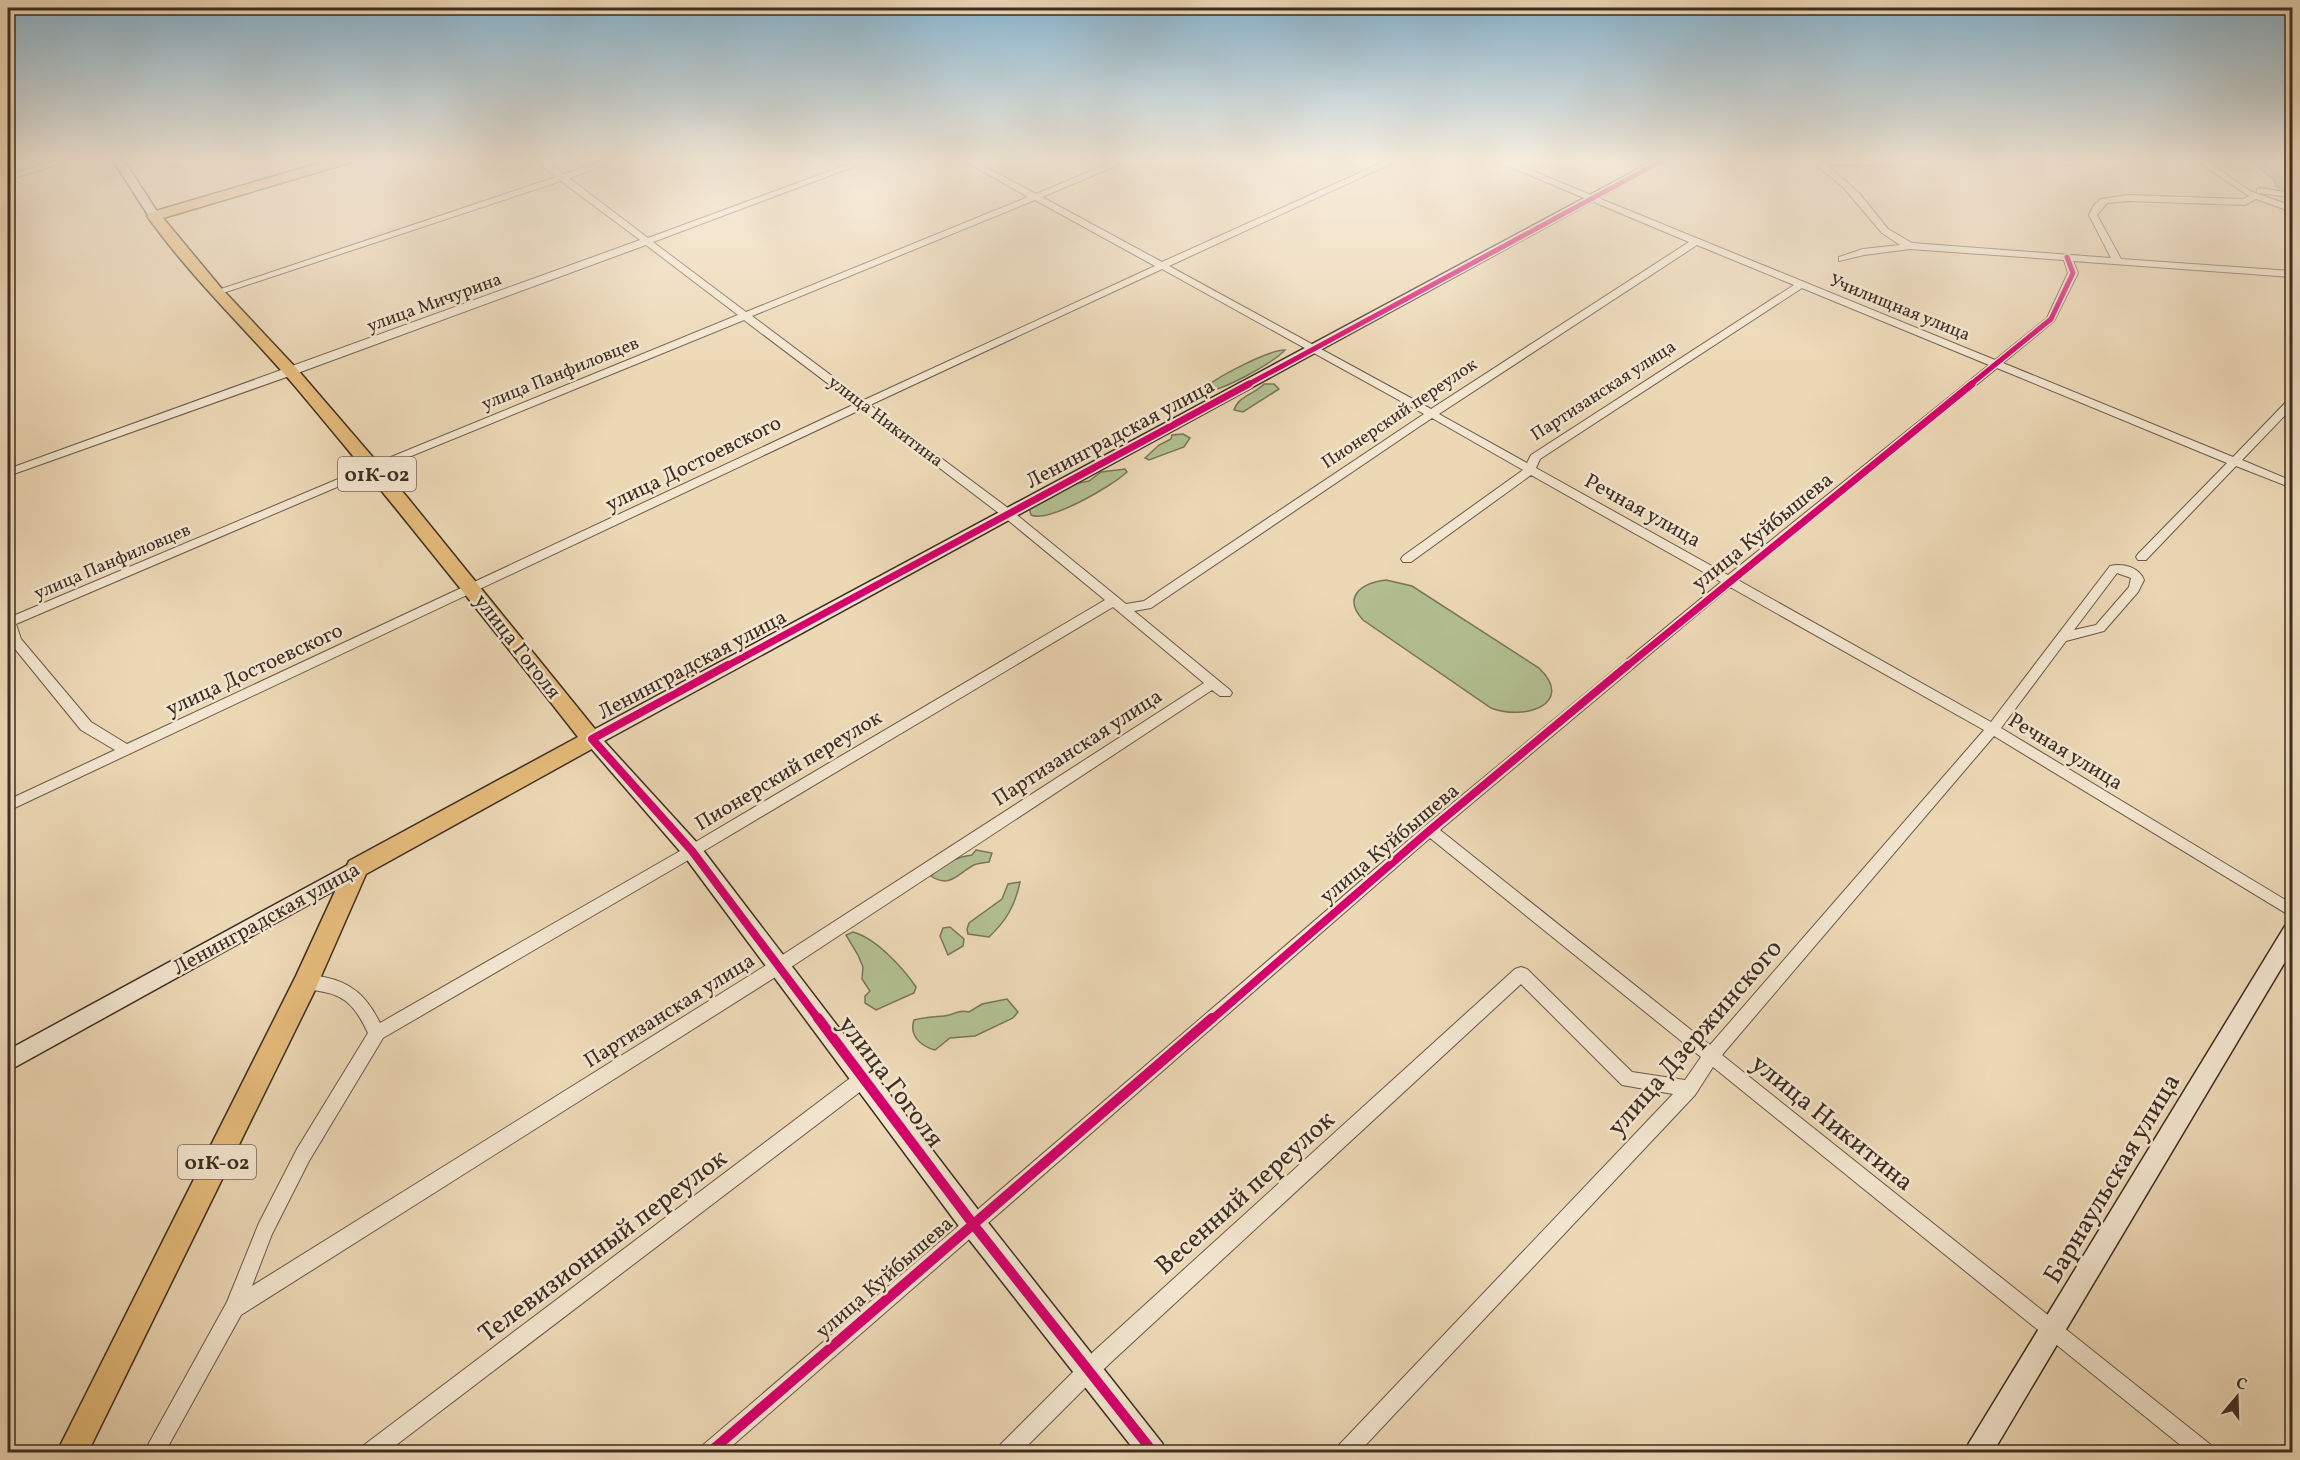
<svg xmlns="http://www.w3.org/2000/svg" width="2300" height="1460" font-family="Vollkorn,serif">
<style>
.green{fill:#b3c092;stroke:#78765a;stroke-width:1.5}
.water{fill:#99b9b2;stroke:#748178;stroke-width:1.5}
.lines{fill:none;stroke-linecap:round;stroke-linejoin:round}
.street-casing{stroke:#695847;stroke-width:2}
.secondary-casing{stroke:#3d2d22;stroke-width:3}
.primary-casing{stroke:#3d2d22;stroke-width:3}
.street{fill:#f3e6d0;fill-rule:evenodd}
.secondary{fill:#f3e6d0;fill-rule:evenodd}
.primary{fill:#e6bc7b;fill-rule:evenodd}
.cycleway-far3-casing{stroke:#f3e6d0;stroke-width:8}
.cycleway-far2-casing{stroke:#f3e6d0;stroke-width:10}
.cycleway-far1-casing{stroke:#f3e6d0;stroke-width:12}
.cycleway-casing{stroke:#f3e6d0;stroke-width:14}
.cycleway-far3{stroke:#d6006c;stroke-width:5}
.cycleway-far2{stroke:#d6006c;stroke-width:7}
.cycleway-far1{stroke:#d6006c;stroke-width:8}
.cycleway{stroke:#d6006c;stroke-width:10}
.labels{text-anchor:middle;stroke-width:5;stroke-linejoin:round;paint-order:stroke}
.far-street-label{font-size:18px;fill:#3d2d22;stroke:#f3e6d0}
.shield{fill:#f3e6d0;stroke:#746456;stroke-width:1.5}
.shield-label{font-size:20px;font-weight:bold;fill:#3d2d22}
.street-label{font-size:21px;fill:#3d2d22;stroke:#f3e6d0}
.near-street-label{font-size:26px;fill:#3d2d22;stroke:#f3e6d0}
</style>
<rect width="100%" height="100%" fill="#edd8b6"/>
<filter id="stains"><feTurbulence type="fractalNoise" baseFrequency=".00333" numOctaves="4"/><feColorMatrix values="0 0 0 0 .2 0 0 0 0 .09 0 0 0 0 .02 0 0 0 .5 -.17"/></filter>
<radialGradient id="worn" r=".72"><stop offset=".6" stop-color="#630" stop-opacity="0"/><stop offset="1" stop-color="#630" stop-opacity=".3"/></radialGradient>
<!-- green -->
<path class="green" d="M 1285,350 C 1274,362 1217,395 1202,391 C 1213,378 1269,350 1285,350 Z
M 1264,384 L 1274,384 L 1279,389 L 1243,412 L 1234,410 C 1239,395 1254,395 1264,384 Z
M 1183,434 L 1190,438 L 1184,447 L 1149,460 L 1145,458 L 1159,445 L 1171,439 L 1172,435 Z
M 1125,469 L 1127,472 C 1112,486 1049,523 1031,515 L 1029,508 L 1074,484 L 1089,481 L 1101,472 Z
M 1386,580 L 1412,586 L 1539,668 C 1576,704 1524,721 1491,708 L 1363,620 C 1342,597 1361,583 1386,580 Z
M 976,850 L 992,853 L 989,862 C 984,863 978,863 974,865 C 958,873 950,889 931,876 C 943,864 955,857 972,855 Z
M 1020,882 C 1015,906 1006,921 989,937 L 968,934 L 967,929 L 969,923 L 1002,899 L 1008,884 Z
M 950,927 L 964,939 L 963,946 L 948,955 L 940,936 L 943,928 Z
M 853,932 C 876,938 904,969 916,987 L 914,993 L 876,1010 L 865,1003 L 865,996 L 870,991 L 862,979 L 863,967 L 858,955 L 846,935 Z
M 1007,999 L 1018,1012 L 1013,1018 L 975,1036 L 950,1038 L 935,1050 C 920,1046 909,1035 914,1020 C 925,1017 934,1017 944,1016 C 954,1015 958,1009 969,1012 L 982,1004 Z"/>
<!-- water -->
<path class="water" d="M 2252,159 L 2292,159 L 2292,192 L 2275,186 L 2275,181 L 2258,167 Z"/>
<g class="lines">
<defs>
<path id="street" d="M 62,159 L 75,159 L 8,180 L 8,175 Z
M 534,159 L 543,159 L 564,174 L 610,159 L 623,159 L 569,178 L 648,238 L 862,159 L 874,159 L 653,242 L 746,312 L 1028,197 L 961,159 L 971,159 L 1036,194 L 1120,159 L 1132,159 L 1042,197 L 1162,262 L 1390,159 L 1401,159 L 1169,266 L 1431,409 L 1689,242 L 1491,159 L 1503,159 L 1995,360 L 2047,318 L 2068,273 L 2064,260 L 1910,249 L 1864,255 L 1839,261 L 1839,257 L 1863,249 L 1900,245 L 1882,233 L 1843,187 L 1808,159 L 1899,160 L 1900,162 L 1896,164 L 1827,165 L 1859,193 L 1888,229 L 1912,243 L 2111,258 L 2089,215 L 2094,205 L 2101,199 L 2128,195 L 2243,199 L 2249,196 L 2194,159 L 2204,159 L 2250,191 L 2292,206 L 2292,212 L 2256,199 L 2245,205 L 2128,201 L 2107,203 L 2097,215 L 2121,259 L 2292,271 L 2292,277 L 2073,261 L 2078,273 L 2054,321 L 2003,363 L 2233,457 L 2288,400 L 2292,399 L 2292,408 L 2242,460 L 2292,481 L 2292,488 L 2236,466 L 2146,560 L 2138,560 L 2136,557 L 2138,554 L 2227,463 L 1997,368 L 1738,580 L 1991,722 L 2110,566 C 2123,563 2139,567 2144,580 L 2138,592 L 2104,631 L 2066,641 L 2001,728 L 2292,904 L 2292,917 L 1994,736 L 1722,1055 L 2211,1445 L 2214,1452 L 2189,1452 L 1713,1067 L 1695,1095 L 1359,1452 L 1336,1452 L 1339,1445 L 1673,1094 L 1622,1085 L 1521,984 L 1108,1365 L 1021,1452 L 997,1452 L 1000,1445 L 1094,1351 L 1515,969 L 1521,967 L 1527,969 L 1632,1072 L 1685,1080 L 1701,1057 L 1430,838 L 725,1452 L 700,1452 L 703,1445 L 1425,826 L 1721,582 L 1531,475 L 1411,562 L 1403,562 L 1401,559 L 1403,556 L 1523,470 L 1432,418 L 1151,608 L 1134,611 L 1230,690 L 1232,693 L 1230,696 L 1220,696 L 1212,690 L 785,971 L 241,1315 L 165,1452 L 144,1452 L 227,1302 L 259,1223 L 297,1149 L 368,1033 C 358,1012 348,996 324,992 C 316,990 308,990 300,987 L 298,982 L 300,977 C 308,974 316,976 324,977 C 353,983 367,997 380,1023 L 687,847 L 1105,600 L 1004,517 L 862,409 L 8,811 L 8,800 L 115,750 L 81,730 L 11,644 L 8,637 L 8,613 L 13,616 L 369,466 L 738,315 L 646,245 L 295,374 L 8,476 L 8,469 L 640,240 L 561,181 L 220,294 L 212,292 L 556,177 ZM 1035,200 L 1155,266 L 864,400 L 752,316 ZM 1697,245 L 1794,285 L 1531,455 L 1527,463 L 1439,414 ZM 1162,269 L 1424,414 L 1144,601 L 1126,604 L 1012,511 L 870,405 ZM 1802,288 L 1989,365 L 1728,575 L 1536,468 L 1540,459 ZM 744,320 L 855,404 L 127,744 L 91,722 L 21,639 L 16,624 L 377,470 ZM 2117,573 L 2131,578 L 2129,587 L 2096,625 L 2074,630 ZM 1730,587 L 1984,730 L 1710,1045 L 1440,830 ZM 1113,607 L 1204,683 L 773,961 L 252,1286 L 272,1234 L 309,1161 L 383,1038 L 697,855 Z
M 2085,159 L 2134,159 L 2130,161 L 2062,165 L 2058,163 L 2062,161 Z
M 2260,188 L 2292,193 L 2292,197 L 2257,193 L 2257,189 Z
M 863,1071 L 869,1073 L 871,1079 L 869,1085 L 387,1452 L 361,1452 L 364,1445 L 857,1073 Z"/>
<path id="secondary" d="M 112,159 L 123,159 L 160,216 L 158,218 L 150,218 Z
M 1657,159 L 1670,159 L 604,741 L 699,845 L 982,1215 L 1162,1443 L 1166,1452 L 1136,1452 L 964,1233 L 685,857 L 583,739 L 586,734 Z
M 357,860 L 364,862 L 367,868 L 364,874 L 8,1071 L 8,1050 Z
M 2292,923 L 2292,950 L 1993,1452 L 1965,1452 L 1969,1443 L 2285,926 Z"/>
<path id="primary" d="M 333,159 L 353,159 L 352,162 L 163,218 L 222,289 L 297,369 L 407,497 L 603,739 L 599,745 L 366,874 L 315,990 L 88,1452 L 57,1452 L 296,976 L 349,861 L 578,737 C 486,620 394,504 299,391 C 249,332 192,279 147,216 L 149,213 Z"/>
</defs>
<!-- street casing -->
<use href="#street" class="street-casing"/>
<!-- secondary casing -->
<use href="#secondary" class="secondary-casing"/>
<!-- primary casing -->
<use href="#primary" class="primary-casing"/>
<!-- street -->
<use href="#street" class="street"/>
<!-- secondary -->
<use href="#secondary" class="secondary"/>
<!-- primary -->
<use href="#primary" class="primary"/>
<defs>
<path id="cycleway-far3" d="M 1247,385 L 1665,159
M 1970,385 L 2051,319 L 2073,273 L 2067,257"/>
<path id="cycleway-far2" d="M 725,667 L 1249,384
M 1626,667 L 1972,384"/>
<path id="cycleway-far1" d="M 728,665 L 592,739 L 692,851 L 819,1020
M 1211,1020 L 1430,830 L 1628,665"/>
<path id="cycleway" d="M 818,1018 L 973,1224 L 1153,1452
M 710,1452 L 1212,1018"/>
</defs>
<!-- cycleway-far3 casing -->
<use href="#cycleway-far3" class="cycleway-far3-casing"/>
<!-- cycleway-far2 casing -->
<use href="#cycleway-far2" class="cycleway-far2-casing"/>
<!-- cycleway-far1 casing -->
<use href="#cycleway-far1" class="cycleway-far1-casing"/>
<!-- cycleway casing -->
<use href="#cycleway" class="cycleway-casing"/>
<!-- cycleway-far3 -->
<use href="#cycleway-far3" class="cycleway-far3"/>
<!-- cycleway-far2 -->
<use href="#cycleway-far2" class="cycleway-far2"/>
<!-- cycleway-far1 -->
<use href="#cycleway-far1" class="cycleway-far1"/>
<!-- cycleway -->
<use href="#cycleway" class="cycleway"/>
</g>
<!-- sky -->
<linearGradient id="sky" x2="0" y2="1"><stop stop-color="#88b6d2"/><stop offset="0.44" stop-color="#f7edde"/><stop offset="1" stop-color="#f7edde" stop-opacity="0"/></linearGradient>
<rect width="2300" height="364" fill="url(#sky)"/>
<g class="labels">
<!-- far-street labels -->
<g class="far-street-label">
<text transform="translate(434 302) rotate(-20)" y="6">улица Мичурина</text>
<text transform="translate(1900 307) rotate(22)" y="6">Училищная улица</text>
<text transform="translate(560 373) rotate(-22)" y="6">улица Панфиловцев</text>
<text transform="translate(1603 390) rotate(-33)" y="6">Партизанская улица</text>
<text transform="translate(1399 413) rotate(-34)" y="6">Пионерский переулок</text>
<text transform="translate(886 421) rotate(37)" y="6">улица Никитина</text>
<text transform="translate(112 561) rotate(-23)" y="6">улица Панфиловцев</text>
</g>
<!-- shield labels -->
<g class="shield">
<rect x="338" y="457" width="78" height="34" rx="4.5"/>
<rect x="178" y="1145" width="78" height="34" rx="4.5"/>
</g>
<g class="shield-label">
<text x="377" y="481">01К-02</text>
<text x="217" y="1169">01К-02</text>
</g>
<!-- street labels -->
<g class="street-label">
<text transform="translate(1120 433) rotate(-28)" y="7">Ленинградская улица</text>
<text transform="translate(693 463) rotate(-26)" y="7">улица Достоевского</text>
<text transform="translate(1643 510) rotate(29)" y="7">Речная улица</text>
<text transform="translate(1762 531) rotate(-39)" y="7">улица Куйбышева</text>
<text transform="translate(518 646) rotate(52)" y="7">улица Гоголя</text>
<text transform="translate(692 664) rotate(-28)" y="7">Ленинградская улица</text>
<text transform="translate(254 669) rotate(-25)" y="7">улица Достоевского</text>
<text transform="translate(1077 747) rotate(-33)" y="7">Партизанская улица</text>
<text transform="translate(2066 751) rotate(31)" y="7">Речная улица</text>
<text transform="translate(788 770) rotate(-31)" y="7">Пионерский переулок</text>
<text transform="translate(1389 843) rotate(-40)" y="7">улица Куйбышева</text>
<text transform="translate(266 918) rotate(-29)" y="7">Ленинградская улица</text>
<text transform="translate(669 1010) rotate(-32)" y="7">Партизанская улица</text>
<text transform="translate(884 1277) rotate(-41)" y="7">улица Куйбышева</text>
</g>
<!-- near-street labels -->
<g class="near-street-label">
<text transform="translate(1694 1037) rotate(-49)" y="9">улица Дзержинского</text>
<text transform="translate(892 1081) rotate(53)" y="9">улица Гоголя</text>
<text transform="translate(1833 1122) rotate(39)" y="9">улица Никитина</text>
<text transform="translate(2111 1178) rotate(-59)" y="9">Барнаульская улица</text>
<text transform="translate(1244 1192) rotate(-42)" y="9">Весенний переулок</text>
<text transform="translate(602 1245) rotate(-37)" y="9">Телевизионный переулок</text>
</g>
</g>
<!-- margin -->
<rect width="2300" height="1460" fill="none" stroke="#edd8b6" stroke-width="30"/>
<rect x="9" y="9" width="2282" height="1442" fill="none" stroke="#3d2d22" stroke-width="3"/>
<rect x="15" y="15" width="2270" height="1430" fill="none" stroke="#3d2d22" stroke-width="1.5"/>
<!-- north arrow -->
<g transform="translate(2237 1397) rotate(19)" stroke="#f3e6d0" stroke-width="4.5" paint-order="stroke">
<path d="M0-4.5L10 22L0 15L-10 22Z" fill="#3d2d22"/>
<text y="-9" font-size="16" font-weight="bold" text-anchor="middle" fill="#3d2d22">С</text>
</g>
<rect width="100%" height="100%" filter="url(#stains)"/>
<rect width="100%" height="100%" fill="url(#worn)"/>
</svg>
